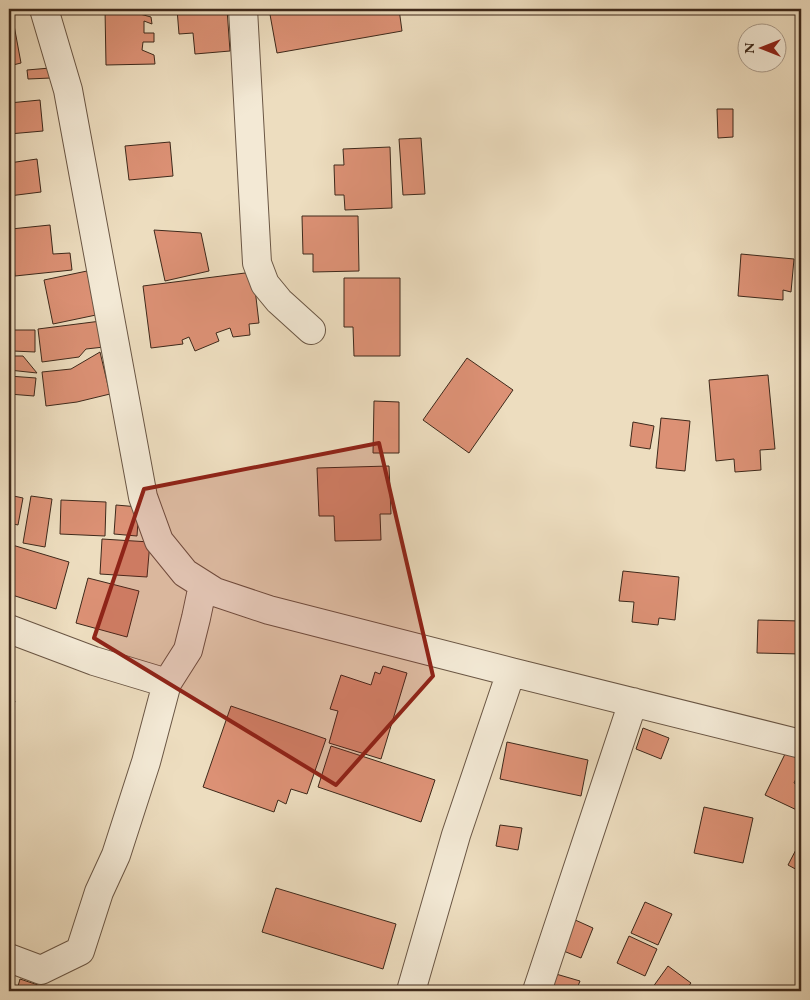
<svg xmlns="http://www.w3.org/2000/svg" width="810" height="1000" font-family="'EB Garamond',serif">
<style>
.building{fill:#dc9175;stroke:#3e291b}
.lines{fill:none;stroke-linecap:round;stroke-linejoin:round}
.street-casing{stroke:#6a5644;stroke-width:30}
.street{stroke:#f3e9d5;stroke-width:28}
.marked{fill:#8f2418;fill-opacity:0.2;stroke:#8f2418;stroke-width:4;stroke-linejoin:round}
</style>
<rect width="100%" height="100%" fill="#edddbf"/>
<filter id="stains"><feTurbulence type="fractalNoise" baseFrequency=".004" numOctaves="4"/><feColorMatrix values="0 0 0 0 .2 0 0 0 0 .09 0 0 0 0 .02 0 0 0 .5 -.17"/></filter>
<radialGradient id="worn" r=".72"><stop offset=".6" stop-color="#630" stop-opacity="0"/><stop offset="1" stop-color="#630" stop-opacity=".3"/></radialGradient>
<!-- building -->
<path class="building" d="M 9,9 L 11,9 L 21,63 L 9,66 Z
M 105,9 L 140,9 L 140,14 L 151,17 L 152,24 L 144,21 L 144,33 L 154,33 L 154,42 L 143,42 L 142,50 L 154,55 L 155,64 L 106,65 Z
M 177,9 L 227,9 L 230,51 L 195,54 L 193,33 L 179,34 Z
M 269,9 L 399,9 L 402,31 L 277,53 Z
M 50,68 L 51,78 L 28,79 L 27,70 Z
M 40,100 L 43,131 L 9,134 L 9,103 Z
M 717,109 L 733,109 L 733,137 L 718,138 Z
M 421,138 L 425,194 L 403,195 L 399,139 Z
M 170,142 L 173,176 L 129,180 L 125,146 Z
M 390,147 L 392,208 L 345,210 L 344,195 L 335,195 L 334,165 L 344,165 L 343,149 Z
M 37,159 L 41,192 L 9,196 L 9,163 Z
M 302,216 L 358,216 L 359,271 L 313,272 L 313,254 L 303,254 Z
M 50,225 L 53,254 L 70,253 L 72,270 L 15,276 L 11,229 Z
M 154,230 L 201,233 L 209,271 L 165,281 Z
M 9,240 L 12,240 L 14,272 L 9,272 Z
M 741,254 L 794,259 L 791,292 L 783,290 L 783,300 L 738,296 Z
M 87,271 L 96,315 L 53,324 L 44,280 Z
M 253,272 L 259,323 L 249,324 L 250,335 L 233,337 L 230,328 L 216,333 L 219,341 L 195,351 L 189,337 L 182,340 L 183,344 L 151,348 L 143,286 Z
M 344,278 L 400,278 L 400,356 L 354,356 L 353,327 L 344,327 Z
M 101,321 L 104,347 L 86,349 L 79,357 L 42,362 L 38,329 Z
M 13,330 L 35,330 L 35,352 L 13,351 Z
M 100,352 L 110,394 L 77,402 L 46,406 L 42,372 L 71,369 Z
M 13,356 L 23,356 L 37,373 L 9,370 L 9,361 Z
M 467,358 L 513,390 L 469,453 L 423,420 Z
M 768,375 L 775,449 L 760,450 L 761,470 L 735,472 L 734,459 L 716,461 L 709,380 Z
M 9,376 L 36,378 L 34,396 L 9,394 Z
M 374,401 L 399,402 L 399,453 L 373,453 Z
M 661,418 L 690,421 L 685,471 L 656,468 Z
M 633,422 L 654,426 L 650,449 L 630,446 Z
M 389,466 L 391,514 L 380,514 L 381,540 L 335,541 L 334,516 L 319,516 L 317,468 Z
M 9,495 L 23,498 L 18,525 L 9,523 Z
M 31,496 L 52,499 L 45,547 L 23,543 Z
M 61,500 L 106,502 L 105,536 L 60,534 Z
M 116,505 L 139,507 L 137,536 L 114,534 Z
M 102,539 L 150,542 L 147,577 L 100,574 Z
M 9,544 L 69,562 L 56,609 L 9,594 Z
M 623,571 L 679,577 L 675,620 L 659,618 L 658,625 L 632,622 L 634,602 L 619,601 Z
M 88,578 L 139,591 L 127,637 L 76,623 Z
M 758,620 L 801,621 L 801,654 L 757,653 Z
M 383,666 L 407,673 L 381,759 L 329,743 L 338,711 L 330,709 L 341,675 L 371,685 L 375,672 L 380,674 Z
M 9,699 L 15,701 L 9,721 Z
M 231,706 L 326,739 L 307,794 L 291,789 L 286,804 L 278,800 L 274,812 L 203,787 Z
M 643,728 L 669,738 L 661,759 L 636,749 Z
M 507,742 L 588,760 L 581,796 L 500,779 Z
M 331,746 L 435,780 L 421,822 L 318,787 Z
M 786,752 L 801,760 L 801,768 L 794,783 L 801,787 L 801,812 L 765,795 Z
M 704,807 L 753,818 L 743,863 L 694,853 Z
M 500,825 L 522,828 L 518,850 L 496,846 Z
M 801,840 L 801,872 L 788,865 Z
M 276,888 L 396,924 L 383,969 L 262,932 Z
M 645,902 L 672,914 L 658,945 L 631,933 Z
M 573,919 L 593,928 L 581,958 L 561,950 Z
M 629,936 L 657,949 L 645,976 L 617,963 Z
M 668,966 L 691,983 L 685,991 L 650,991 Z
M 556,974 L 580,981 L 576,991 L 552,991 Z
M 20,979 L 41,986 L 39,991 L 22,991 L 17,990 Z"/>
<g class="lines">
<defs>
<path id="street" d="M 44,9 L 68,90 L 143,497 L 159,541 L 185,573 L 215,592 L 269,610 L 511,672 L 801,744
M 243,9 L 257,263 L 265,284 L 279,301 L 311,330
M 9,629 L 94,661 L 167,683 L 188,650 L 196,618 L 203,585
M 9,958 L 41,970 L 80,951 L 99,892 L 116,855 L 146,762 L 167,683
M 411,991 L 456,835 L 511,672
M 537,991 L 633,702"/>
</defs>
<!-- street casing -->
<use href="#street" class="street-casing"/>
<!-- street -->
<use href="#street" class="street"/>
</g>
<!-- marked area -->
<path class="marked" d="M 379,443 L 433,676 L 336,785 L 94,638 L 144,489 Z"/>
<!-- margin -->
<rect width="810" height="1000" fill="none" stroke="#edddbf" stroke-width="30"/>
<rect x="10" y="10" width="790" height="980" fill="none" stroke="#3e291b" stroke-width="2.5"/>
<rect x="15" y="15" width="780" height="970" fill="none" stroke="#3e291b"/>
<!-- north arrow -->
<g transform="translate(762 48) rotate(270)"><circle r="24" fill="#f3e9d5" stroke="#ab9c8b"/>
<path d="M0-4L9 19L0 12L-9 19Z" fill="#8f2418"/>
<text y="-8" font-size="14" font-weight="bold" text-anchor="middle" fill="#3e291b">N</text>
</g>
<rect width="100%" height="100%" filter="url(#stains)"/>
<rect width="100%" height="100%" fill="url(#worn)"/>
</svg>
